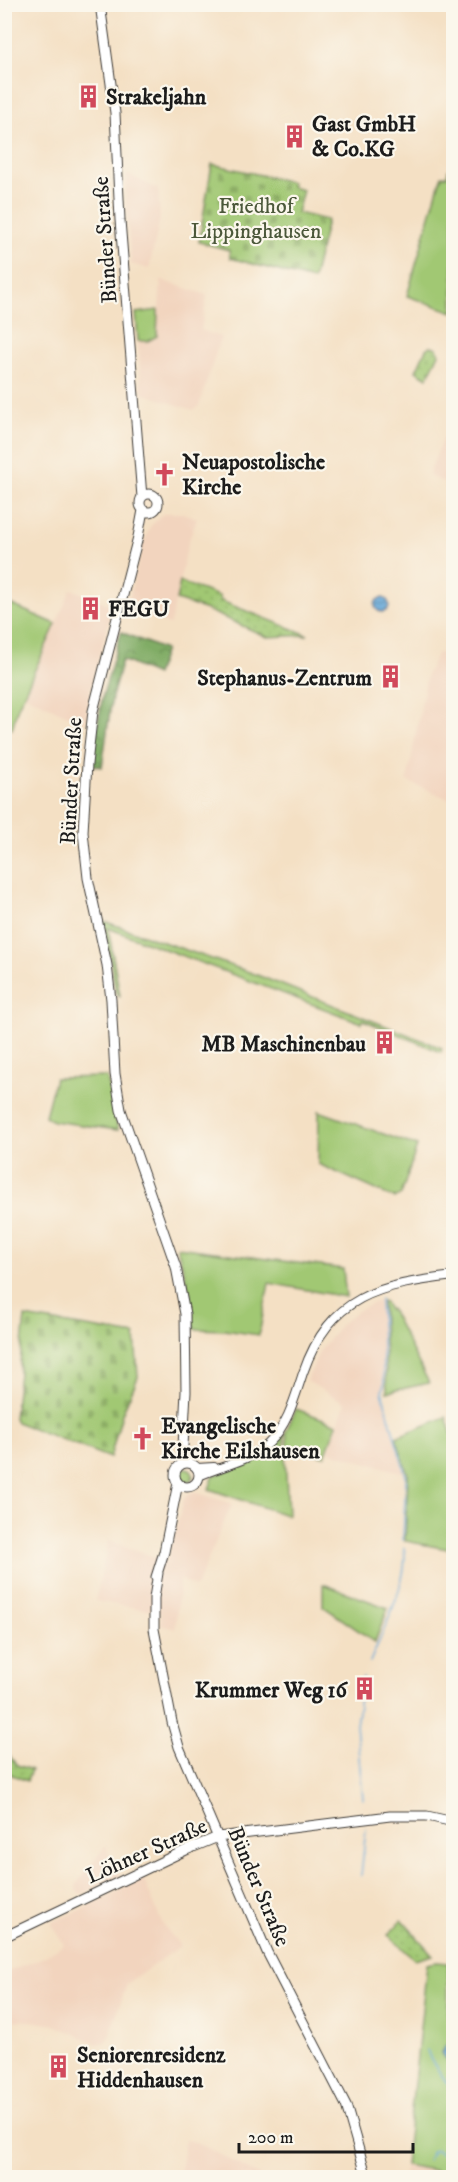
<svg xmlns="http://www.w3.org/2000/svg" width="458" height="2182" font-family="'IM FELL DW Pica',serif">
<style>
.built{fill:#f2d4be}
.green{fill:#a1c873;stroke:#5e7248;stroke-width:1.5}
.forest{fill:url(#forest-crowns);stroke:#4e6440;stroke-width:1.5}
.cemetery{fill:url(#cemetery-stones);stroke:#5e7248;stroke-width:1.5}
.park{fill:url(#park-dots);stroke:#5e7248;stroke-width:1.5}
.water{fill:url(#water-rules);stroke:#40617a;stroke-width:1.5}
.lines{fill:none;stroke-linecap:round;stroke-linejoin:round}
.stream{stroke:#63a6d7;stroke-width:1.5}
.minor-casing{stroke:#3c3935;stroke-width:10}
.major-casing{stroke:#3c3935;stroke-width:11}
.minor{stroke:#fff;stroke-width:8}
.major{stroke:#fff;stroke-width:9}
.labels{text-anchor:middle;stroke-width:4.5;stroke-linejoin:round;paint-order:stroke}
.poi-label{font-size:22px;font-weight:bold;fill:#1c1c1c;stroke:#fbf7ec;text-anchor:start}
.park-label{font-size:22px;fill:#4b583a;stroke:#fbf7ec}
.street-label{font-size:22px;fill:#1c1c1c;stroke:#fbf7ec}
</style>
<defs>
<pattern id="forest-crowns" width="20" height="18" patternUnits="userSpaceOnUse" patternTransform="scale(1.5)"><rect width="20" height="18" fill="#80ac65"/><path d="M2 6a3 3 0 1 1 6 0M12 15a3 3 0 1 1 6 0" fill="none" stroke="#688b52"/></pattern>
<pattern id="cemetery-stones" width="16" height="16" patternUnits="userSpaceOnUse" patternTransform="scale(1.5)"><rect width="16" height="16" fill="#a1c873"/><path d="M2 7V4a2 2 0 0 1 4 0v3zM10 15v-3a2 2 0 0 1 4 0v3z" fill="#8aab63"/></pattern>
<pattern id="park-dots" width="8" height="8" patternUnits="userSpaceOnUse" patternTransform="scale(1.5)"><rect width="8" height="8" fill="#a1c873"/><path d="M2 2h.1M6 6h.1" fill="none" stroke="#8aab63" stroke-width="1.8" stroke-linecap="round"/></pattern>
<pattern id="water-rules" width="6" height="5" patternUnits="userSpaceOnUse" patternTransform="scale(1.5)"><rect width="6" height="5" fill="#63a6d7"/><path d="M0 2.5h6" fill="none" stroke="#5186ae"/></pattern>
</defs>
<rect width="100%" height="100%" fill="#fbf7ec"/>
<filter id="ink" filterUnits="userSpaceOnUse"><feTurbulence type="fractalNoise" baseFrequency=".0167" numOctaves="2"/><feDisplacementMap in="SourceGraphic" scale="12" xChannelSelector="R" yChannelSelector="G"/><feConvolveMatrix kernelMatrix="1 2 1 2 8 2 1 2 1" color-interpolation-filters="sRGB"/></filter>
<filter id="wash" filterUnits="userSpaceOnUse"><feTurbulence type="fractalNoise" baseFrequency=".008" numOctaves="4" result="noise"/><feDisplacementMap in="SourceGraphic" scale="24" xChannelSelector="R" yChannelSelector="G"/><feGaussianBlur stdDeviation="1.35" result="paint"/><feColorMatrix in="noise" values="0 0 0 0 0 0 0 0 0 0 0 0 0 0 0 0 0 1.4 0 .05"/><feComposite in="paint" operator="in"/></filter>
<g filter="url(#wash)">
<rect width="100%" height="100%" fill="#f4e0c4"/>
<!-- built -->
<path class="built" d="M 127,174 L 158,189 L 160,219 L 149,269 L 131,264 L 125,192 Z
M 161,280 L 207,295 L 201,330 L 221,337 L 199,406 L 196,409 L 193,410 L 142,393 L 138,341 L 148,341 L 157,336 Z
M 453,415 L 453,473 L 449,484 L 431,477 L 429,473 Z
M 169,513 L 182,513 L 197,518 L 188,543 L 170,625 L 126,610 L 143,544 L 150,527 L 161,515 Z
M 71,589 L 113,606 L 91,687 L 85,723 L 25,695 Z
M 453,624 L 453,801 L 407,781 L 427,674 L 437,653 L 448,654 Z
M 380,1300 L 384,1383 L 381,1392 L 404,1473 L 329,1452 L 345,1403 L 307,1381 L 319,1352 L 341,1324 L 357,1311 Z
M 195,1492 L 232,1504 L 196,1587 L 180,1579 L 175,1629 L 161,1625 L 160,1612 L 95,1601 L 109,1540 L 167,1562 L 184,1499 L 188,1494 Z
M 106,1845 L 110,1858 L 112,1857 L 121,1876 L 82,1894 L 79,1893 L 76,1888 L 77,1883 Z
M 143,1878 L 162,1923 L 180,1946 L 127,1984 L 109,2036 L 105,2042 L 98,2044 L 55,2025 L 32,2021 L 5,2020 L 5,1973 L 44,1957 L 64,1945 L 51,1922 L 83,1909 Z
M 185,2140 L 196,2142 L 262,2177 L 179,2177 Z
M 405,2165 L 433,2170 L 447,2177 L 404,2178 Z"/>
<!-- green -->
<path class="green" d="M 448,170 L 454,172 L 453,312 L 407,296 L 439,184 L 442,176 L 447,176 Z
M 158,310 L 157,336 L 148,341 L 138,341 L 136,313 Z
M 5,602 L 56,624 L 18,707 L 12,729 L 5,725 Z
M 103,921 L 252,973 L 442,1048 L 441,1052 L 363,1020 L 362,1023 L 108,928 L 120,996 L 116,993 Z
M 107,1077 L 118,1130 L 53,1121 L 45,1116 L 55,1078 Z
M 319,1111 L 417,1146 L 401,1195 L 394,1198 L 318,1164 Z
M 177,1247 L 343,1269 L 346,1297 L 269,1283 L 259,1335 L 224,1330 L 194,1329 L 191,1297 Z
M 382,1301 L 385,1302 L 389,1310 L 391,1309 L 429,1383 L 387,1392 Z
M 296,1409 L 337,1424 L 325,1456 L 288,1447 L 286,1431 Z
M 446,1417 L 453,1438 L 453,1550 L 405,1541 L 408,1475 L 396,1437 Z
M 284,1434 L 288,1514 L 286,1515 L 209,1489 L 214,1475 C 245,1466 263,1461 284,1434 Z
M179 1475a7 7 0 1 1 14 0a7 7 0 1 1-14 0Z
M 323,1584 L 388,1608 L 375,1642 L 323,1606 Z
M 437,1962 L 448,1963 L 448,2020 L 453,2023 L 453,2042 L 446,2045 L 449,2065 L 453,2069 L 453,2177 L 447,2177 L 433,2170 L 405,2165 L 427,1964 Z"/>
<!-- forest -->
<path class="forest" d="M 121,632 L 165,650 L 156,675 L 122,660 L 112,697 L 102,767 L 90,764 L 103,695 Z"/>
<!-- cemetery -->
<path class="cemetery" d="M 212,164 L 292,182 L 291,187 L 303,190 L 297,213 L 327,220 L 313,280 L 230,258 L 229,250 L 199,242 Z
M 25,1317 L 135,1335 L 138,1377 L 122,1414 L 110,1458 L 16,1422 L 14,1418 Z"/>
<!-- park -->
<path class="park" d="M 430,346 L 437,348 L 439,354 L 427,378 L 416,371 L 426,349 Z
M 180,582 L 219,596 L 221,601 L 308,635 L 267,637 L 207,610 L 176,600 Z
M 10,1757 L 17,1765 L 31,1770 L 27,1781 L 5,1772 Z
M 402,1920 L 433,1955 L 415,1960 L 388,1935 Z"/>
<!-- water -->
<path class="water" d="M375 605a7 7 0 1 1 14 0a7 7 0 1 1-14 0Z
M 453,2042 L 453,2069 L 442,2053 L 446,2045 Z"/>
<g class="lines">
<!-- stream -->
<path class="stream" d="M 380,1299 L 384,1384 L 382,1392 L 406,1476 L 403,1540
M 370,1662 C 382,1632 410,1579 404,1548
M 363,1799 L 356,1725 L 363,1677
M 361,1876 L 366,1828
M 427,2050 L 431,2060 L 454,2093
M 427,2160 L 432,2151 L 436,2150 L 454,2159"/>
</g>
</g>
<g filter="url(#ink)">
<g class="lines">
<defs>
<path id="minor" d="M 197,1468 L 214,1467
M 199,1476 C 222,1465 250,1462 269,1443 C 288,1425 295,1397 303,1373 C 330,1295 379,1285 454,1276"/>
<path id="major" d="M 100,4 L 115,113 L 120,220 L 142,497
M140 503a9 9 0 1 1 18 0a9 9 0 1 1-18 0Z
M 143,510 L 138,537 L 93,711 L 87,764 L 83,832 L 88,878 L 107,965 L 111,1000 L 115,1074 L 121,1110 L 176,1267 L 185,1314 L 186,1392 L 182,1464
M175 1475a12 12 0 1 1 24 0a12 12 0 1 1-24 0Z
M 158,1573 L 154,1598 L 154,1629 L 172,1722 L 179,1747 L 267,1952 L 346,2105 L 367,2178
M 156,1577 L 164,1552 L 178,1483
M 4,1937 L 186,1850 L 218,1837 L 390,1816 L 427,1816 L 454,1822"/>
</defs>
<!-- minor casing -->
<use href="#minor" class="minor-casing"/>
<!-- major casing -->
<use href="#major" class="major-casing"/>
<!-- minor -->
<use href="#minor" class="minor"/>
<!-- major -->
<use href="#major" class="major"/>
</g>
</g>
<!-- icons -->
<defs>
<symbol id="building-bare" viewBox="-9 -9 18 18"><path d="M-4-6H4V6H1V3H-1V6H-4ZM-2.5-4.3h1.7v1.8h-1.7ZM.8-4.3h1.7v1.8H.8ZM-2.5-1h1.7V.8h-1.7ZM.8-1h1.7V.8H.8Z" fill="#d1495b" stroke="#fbf7ec" stroke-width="2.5" paint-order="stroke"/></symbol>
<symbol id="church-bare" viewBox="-9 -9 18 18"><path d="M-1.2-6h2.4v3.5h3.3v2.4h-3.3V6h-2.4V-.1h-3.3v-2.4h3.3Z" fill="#d1495b" stroke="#fbf7ec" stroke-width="2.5" paint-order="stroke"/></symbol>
</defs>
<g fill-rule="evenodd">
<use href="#building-bare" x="72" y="80" width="33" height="33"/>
<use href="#building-bare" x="278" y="120" width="33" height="33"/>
<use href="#church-bare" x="148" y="458" width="33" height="33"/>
<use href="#building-bare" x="74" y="592" width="33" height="33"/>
<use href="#building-bare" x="374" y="660" width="33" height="33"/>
<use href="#building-bare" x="368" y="1026" width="33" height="33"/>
<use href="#church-bare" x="126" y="1422" width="33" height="33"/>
<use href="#building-bare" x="348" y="1672" width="33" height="33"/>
<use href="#building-bare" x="42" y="2050" width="33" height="33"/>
</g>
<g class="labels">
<!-- poi labels -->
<g class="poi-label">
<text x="106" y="104">Strakeljahn</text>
<text x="312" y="131">Gast GmbH<tspan x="312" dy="25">&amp; Co.KG</tspan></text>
<text x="182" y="469">Neuapostolische<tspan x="182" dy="25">Kirche</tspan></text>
<text x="108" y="616">FEGU</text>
<text x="372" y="685" text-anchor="end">Stephanus-Zentrum</text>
<text x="366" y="1051" text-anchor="end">MB Maschinenbau</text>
<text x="161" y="1433">Evangelische<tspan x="161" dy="25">Kirche Eilshausen</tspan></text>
<text x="347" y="1697" text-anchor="end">Krummer Weg 16</text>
<text x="77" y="2062">Seniorenresidenz<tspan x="77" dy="25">Hiddenhausen</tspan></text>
</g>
<!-- park labels -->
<g class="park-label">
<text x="256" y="213">Friedhof<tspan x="256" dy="25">Lippinghausen</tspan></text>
</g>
<!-- street labels -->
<g class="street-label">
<text transform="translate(104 240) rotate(-94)" y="8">Bünder Straße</text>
<text transform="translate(70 781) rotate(-87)" y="8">Bünder Straße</text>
<text transform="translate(146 1850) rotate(-24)" y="8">Löhner Straße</text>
<text transform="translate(260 1886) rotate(67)" y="8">Bünder Straße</text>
</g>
</g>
<!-- margin -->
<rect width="458" height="2182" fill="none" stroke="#fbf7ec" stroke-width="24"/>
<!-- scale -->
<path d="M239 2143v9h174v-9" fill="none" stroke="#1c1c1c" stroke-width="3"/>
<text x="248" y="2143" font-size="18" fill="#1c1c1c" stroke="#fbf7ec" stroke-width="4.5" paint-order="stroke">200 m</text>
</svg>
